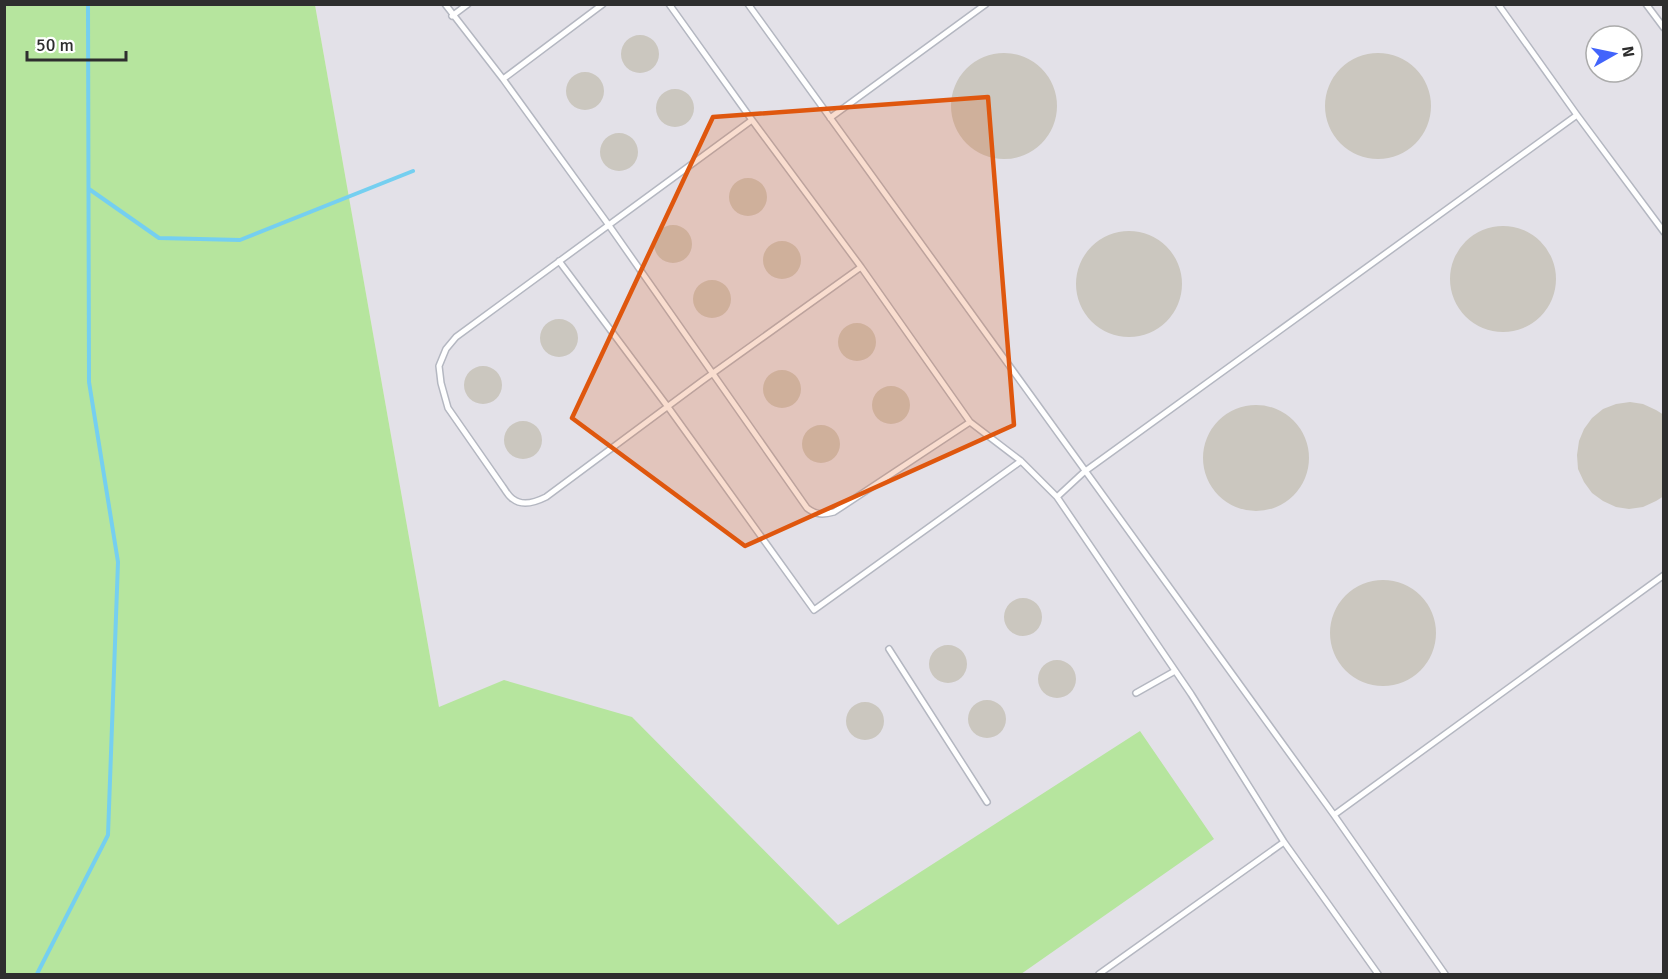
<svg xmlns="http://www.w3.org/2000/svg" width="1668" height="979" font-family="Signika,sans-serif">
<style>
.industrial{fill:#e3e1e8;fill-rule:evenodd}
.green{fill:#b6e59e}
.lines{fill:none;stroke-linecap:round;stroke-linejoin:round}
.stream{stroke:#75cff0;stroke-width:4}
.building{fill:#cbc7bf}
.lane-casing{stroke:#b4b7c1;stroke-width:8}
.lane{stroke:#fff;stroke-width:5}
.marked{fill:#df570e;fill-opacity:0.2;stroke:#df570e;stroke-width:4.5;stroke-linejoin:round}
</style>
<rect width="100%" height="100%" fill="#efe9e1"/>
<!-- industrial -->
<path class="industrial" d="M 315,5 L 1663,5 L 1663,974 L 336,974 L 439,707 ZM 1596,36 L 1632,36 L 1632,72 L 1596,72 Z"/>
<!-- green -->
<path class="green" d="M 5,4 L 315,5 L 439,707 L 504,680 L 632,717 L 838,925 L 1140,731 L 1214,839 L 1021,974 L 5,974 Z"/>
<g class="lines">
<!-- stream -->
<path class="stream" d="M 89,189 L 159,238 L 240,240 L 413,171
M 37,974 L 108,835 L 118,562 L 89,382 L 88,4"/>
</g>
<!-- building -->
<path class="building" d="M621 54a19 19 0 1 1 38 0a19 19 0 1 1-38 0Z
M951 106a53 53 0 1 1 106 0a53 53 0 1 1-106 0Z
M1325 106a53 53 0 1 1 106 0a53 53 0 1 1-106 0Z
M566 91a19 19 0 1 1 38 0a19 19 0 1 1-38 0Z
M656 108a19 19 0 1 1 38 0a19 19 0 1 1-38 0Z
M600 152a19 19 0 1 1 38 0a19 19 0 1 1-38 0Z
M729 197a19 19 0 1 1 38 0a19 19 0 1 1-38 0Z
M654 244a19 19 0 1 1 38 0a19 19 0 1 1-38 0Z
M1450 279a53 53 0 1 1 106 0a53 53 0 1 1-106 0Z
M1076 284a53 53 0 1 1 106 0a53 53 0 1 1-106 0Z
M763 260a19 19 0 1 1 38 0a19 19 0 1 1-38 0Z
M693 299a19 19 0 1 1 38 0a19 19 0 1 1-38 0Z
M540 338a19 19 0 1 1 38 0a19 19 0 1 1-38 0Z
M838 342a19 19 0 1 1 38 0a19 19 0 1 1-38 0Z
M464 385a19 19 0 1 1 38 0a19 19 0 1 1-38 0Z
M763 389a19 19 0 1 1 38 0a19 19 0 1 1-38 0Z
M872 405a19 19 0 1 1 38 0a19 19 0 1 1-38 0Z
M 1630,402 L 1643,404 L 1656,410 L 1664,415 L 1664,496 L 1656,501 L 1643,507 L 1629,509 L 1616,507 L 1603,501 L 1592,493 L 1584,482 L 1578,469 L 1577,455 L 1579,441 L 1584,429 L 1592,418 L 1603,409 L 1616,404 Z
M1203 458a53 53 0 1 1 106 0a53 53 0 1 1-106 0Z
M504 440a19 19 0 1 1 38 0a19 19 0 1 1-38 0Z
M802 444a19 19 0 1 1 38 0a19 19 0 1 1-38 0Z
M1330 633a53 53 0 1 1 106 0a53 53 0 1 1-106 0Z
M1004 617a19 19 0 1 1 38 0a19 19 0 1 1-38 0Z
M929 664a19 19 0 1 1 38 0a19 19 0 1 1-38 0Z
M1038 679a19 19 0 1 1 38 0a19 19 0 1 1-38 0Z
M968 719a19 19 0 1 1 38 0a19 19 0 1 1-38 0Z
M846 721a19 19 0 1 1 38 0a19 19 0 1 1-38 0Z"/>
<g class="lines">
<defs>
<path id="lane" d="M 445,4 L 503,79 L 608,224 L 807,508 C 816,515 823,515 834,512 L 970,422 L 861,267 L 752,120 L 669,4
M 748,4 L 1334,815 L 1445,974
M 1498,4 L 1577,115 L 1664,232
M 1646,4 L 1664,28
M 452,16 L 468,4
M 503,79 L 603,4
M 830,118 L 986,4
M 752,120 L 456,337 L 446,349 L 439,366 L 441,383 L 448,408 L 503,487 C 506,491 509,497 513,499 C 523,507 536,502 546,497 L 702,381 L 861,267
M 559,261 L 668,407 L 814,610 L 1021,461
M 970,422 L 1021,461 L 1057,497 L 1191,694 L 1284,842 L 1378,974
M 1057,497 L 1084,472 L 1577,115
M 889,649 L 987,802
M 1136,693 L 1175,671
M 1334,815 L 1664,575
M 1099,974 L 1284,842"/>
</defs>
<!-- lane casing -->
<use href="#lane" class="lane-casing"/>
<!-- lane -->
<use href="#lane" class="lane"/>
</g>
<!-- marked area -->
<path class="marked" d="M 988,97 L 1014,425 L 745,546 L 572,418 L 713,117 Z"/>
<!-- border -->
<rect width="1668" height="979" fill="none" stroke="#2e2e2e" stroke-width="12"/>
<!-- north arrow -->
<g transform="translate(1614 54) rotate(81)"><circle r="28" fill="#ffffff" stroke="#ababab" stroke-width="1.5"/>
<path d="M0-4.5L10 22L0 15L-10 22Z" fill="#4264fb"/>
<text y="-9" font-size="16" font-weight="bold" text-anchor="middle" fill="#2e2e2e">N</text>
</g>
<!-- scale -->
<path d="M27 51v9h99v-9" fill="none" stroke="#2e2e2e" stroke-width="3"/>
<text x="36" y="51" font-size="18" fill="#2e2e2e" stroke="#ffffff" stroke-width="4.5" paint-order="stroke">50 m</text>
</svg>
